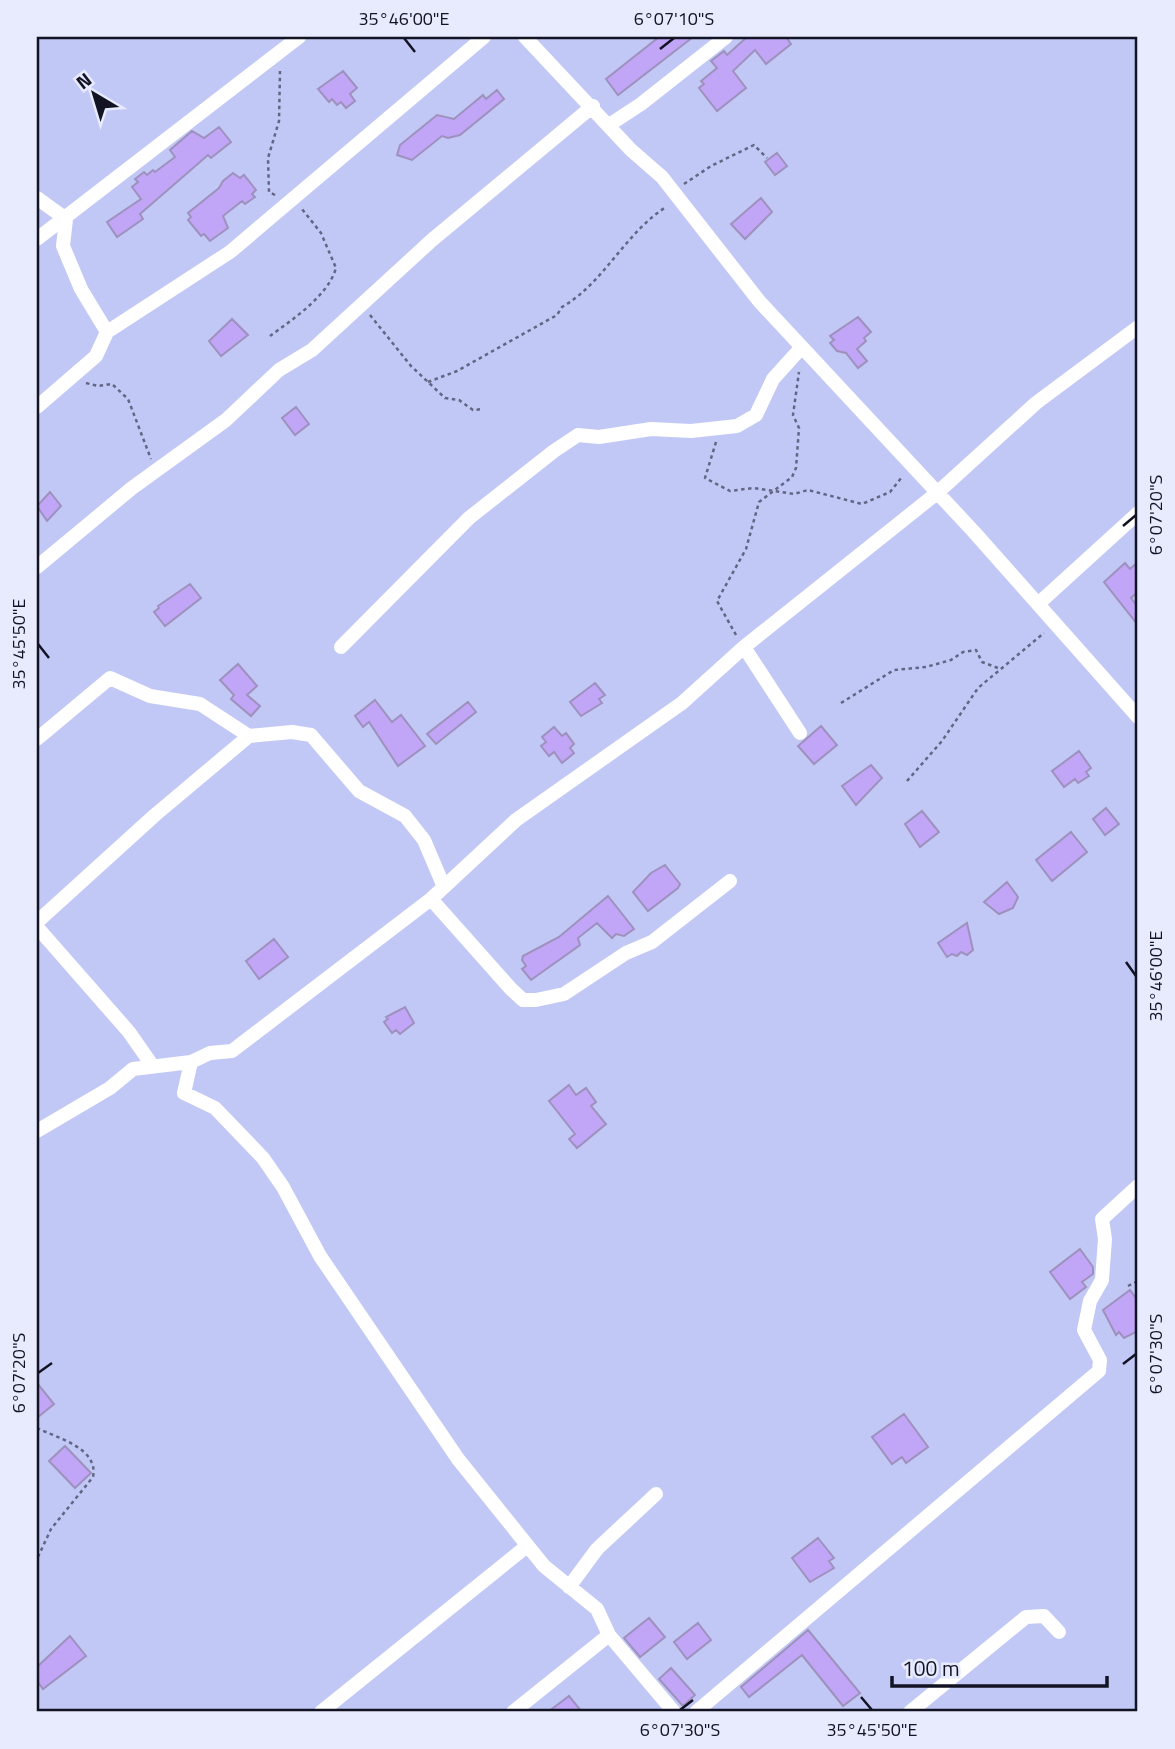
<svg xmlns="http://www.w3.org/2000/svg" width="1175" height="1749" font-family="'Titillium Web',sans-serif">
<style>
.building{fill:#c1a6f8;stroke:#9e91bd;stroke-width:2}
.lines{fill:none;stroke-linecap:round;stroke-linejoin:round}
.path{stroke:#626684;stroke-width:2.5;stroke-dasharray:3.5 3.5;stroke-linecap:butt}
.minor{stroke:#fff;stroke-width:14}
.ticks{fill:none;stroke:#121323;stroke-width:2.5}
.neatline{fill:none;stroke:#121323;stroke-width:2.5}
.ticks-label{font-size:18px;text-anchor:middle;fill:#121323}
</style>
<rect width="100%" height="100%" fill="#c1c8f6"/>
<!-- building -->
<path class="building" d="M 659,37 L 693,37 L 618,95 L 606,79 Z
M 747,37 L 786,37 L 791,44 L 766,64 L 755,50 L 733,71 L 746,88 L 717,111 L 699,88 L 704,84 L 701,81 L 717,68 L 711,61 L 724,51 L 727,55 Z
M 343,71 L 357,88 L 350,94 L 355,101 L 346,108 L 341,102 L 337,105 L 332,99 L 329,102 L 318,89 Z
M 497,90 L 504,99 L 460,135 L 448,138 L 442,136 L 412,160 L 397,155 L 400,145 L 437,115 L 454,119 L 483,95 L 486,99 Z
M 219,127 L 231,142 L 211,158 L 208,155 L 140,214 L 143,219 L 117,237 L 107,222 L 141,199 L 132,187 L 138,182 L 135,179 L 144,172 L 147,175 L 153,170 L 155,172 L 175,157 L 170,150 L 192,131 L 204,138 Z
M 777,153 L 787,166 L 775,175 L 765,162 Z
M 233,173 L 240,178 L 244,175 L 256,190 L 252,194 L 255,197 L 245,204 L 242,201 L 223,216 L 228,228 L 210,241 L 204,234 L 201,236 L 188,220 L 191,217 L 188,213 L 219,188 L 223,181 Z
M 761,198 L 772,212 L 745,239 L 731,224 Z
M 858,317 L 871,332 L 864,338 L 866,341 L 857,349 L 867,361 L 858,368 L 846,353 L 837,351 L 830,343 L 834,340 L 830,336 Z
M 232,319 L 248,335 L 221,356 L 209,341 Z
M 296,407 L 309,424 L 295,435 L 282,418 Z
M 50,492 L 61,506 L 47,521 L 37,506 Z
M 1138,562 L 1138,592 L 1131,598 L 1138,607 L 1138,625 L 1104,582 L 1125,563 L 1130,569 Z
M 190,584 L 201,598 L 165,626 L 154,612 L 159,608 L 158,606 Z
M 238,664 L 257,686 L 247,695 L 260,706 L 251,716 L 231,699 L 234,695 L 220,680 Z
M 595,683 L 605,695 L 599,699 L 602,703 L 581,716 L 570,702 Z
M 375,700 L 392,722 L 401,715 L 425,746 L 398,766 L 369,722 L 363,727 L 355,716 Z
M 468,702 L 476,712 L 436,744 L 427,734 Z
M 821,726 L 837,745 L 814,764 L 798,746 Z
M 554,727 L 562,736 L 566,733 L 574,744 L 570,748 L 574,753 L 562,763 L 554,752 L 549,756 L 541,746 L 546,742 L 542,737 Z
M 1079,751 L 1091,768 L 1086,772 L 1089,776 L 1078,783 L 1075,779 L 1064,787 L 1052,771 Z
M 871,765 L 882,778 L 856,805 L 842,786 Z
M 1106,808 L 1119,824 L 1105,835 L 1093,819 Z
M 922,811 L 939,832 L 920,847 L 905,824 Z
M 1071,832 L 1087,852 L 1052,881 L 1036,860 Z
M 665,865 L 680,884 L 678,888 L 648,911 L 633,892 L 651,873 Z
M 1007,882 L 1018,897 L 1013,908 L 999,914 L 984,902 Z
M 608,896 L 634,929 L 624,936 L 616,934 L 612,938 L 597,923 L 578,938 L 580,945 L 531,980 L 522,969 L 526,966 L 522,960 L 523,956 L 559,937 Z
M 967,923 L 973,950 L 967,955 L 961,952 L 957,956 L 952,954 L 947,957 L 938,943 Z
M 274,939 L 288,957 L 259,979 L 246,961 Z
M 405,1007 L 414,1023 L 400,1034 L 396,1030 L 392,1033 L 384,1022 L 388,1019 L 386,1017 Z
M 569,1085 L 576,1095 L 586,1088 L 596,1102 L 591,1106 L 606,1124 L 577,1148 L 569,1139 L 575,1134 L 549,1101 Z
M 1080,1249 L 1093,1267 L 1093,1274 L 1082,1282 L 1086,1287 L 1070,1299 L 1050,1272 Z
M 1130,1290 L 1138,1301 L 1138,1331 L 1124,1338 L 1119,1332 L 1116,1335 L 1103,1310 Z
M 37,1383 L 54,1404 L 37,1418 Z
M 904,1414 L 928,1447 L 906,1463 L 902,1457 L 892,1464 L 872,1437 Z
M 65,1446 L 91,1473 L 75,1488 L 49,1461 Z
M 818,1538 L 834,1558 L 829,1561 L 834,1568 L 810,1582 L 792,1558 Z
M 649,1618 L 665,1637 L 640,1657 L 624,1638 Z
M 698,1623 L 711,1640 L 687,1659 L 674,1642 Z
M 808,1630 L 860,1693 L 843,1706 L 802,1655 L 749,1697 L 741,1687 Z
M 70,1636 L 86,1656 L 43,1689 L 37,1681 L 37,1667 Z
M 671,1668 L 695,1695 L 683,1706 L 659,1679 Z
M 569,1696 L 582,1712 L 548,1712 Z"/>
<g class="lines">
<!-- path -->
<path class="path" d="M 684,184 L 711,166 L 754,145 L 767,158
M 275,195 L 269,192 L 268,158 L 279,121 L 280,71
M 370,315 L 411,366 L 445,398 L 459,400 L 473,410 L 483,409
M 270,336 C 293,319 328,296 336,268 L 321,233 L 302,209
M 428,382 L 457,371 L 557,315 L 562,307 C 604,283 625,233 666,207
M 86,383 L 98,386 L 112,384 L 128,399 L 151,459
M 716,442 L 705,478 L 730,491 L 753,488 L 794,494 L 808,490 L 862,504 L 890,492 L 902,477
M 736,635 L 717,601 L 746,549 L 759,502 L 792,477 L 796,468 L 799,428 L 793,415 L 799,372
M 841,703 L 894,670 L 926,667 L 951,660 L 963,652 L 976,650 L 982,662 L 998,668
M 907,781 L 942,741 L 978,688 L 1044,633
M 1128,1286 L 1138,1281
M 37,1428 C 57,1438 99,1448 93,1477 L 51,1529 L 37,1559"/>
<!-- minor -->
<path class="minor" d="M 525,37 L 631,150 L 662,177 L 759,301 L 974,532 L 1138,717
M 609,125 L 641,104 L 726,37
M 37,198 L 66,219 L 63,246 L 81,289 L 107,332
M 37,239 L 299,37
M 37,407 L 96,356 L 107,332 L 230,252 L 484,37
M 37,567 L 132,488 L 226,420 L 279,370 L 312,350 L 432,240 L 593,106
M 1038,604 L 1138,513
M 341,647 L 469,518 L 554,451 L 578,435 L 599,437 L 651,429 L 691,431 L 737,426 L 756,415 L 773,379 L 801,348
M 744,647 L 800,733
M 37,739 L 110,678 L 150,696 L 200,704 L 249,736 L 292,732 L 311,735 L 359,791 L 405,816 L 424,840 L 444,887
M 431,899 L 511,989 L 523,1000 L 536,1000 L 564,994 L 626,953 L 652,942 L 730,881
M 37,922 L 155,815 L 249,736
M 37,927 L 129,1032 L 152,1065
M 191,1062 L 184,1093 L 215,1108 L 263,1158 L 283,1187 L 320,1256 L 458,1459 L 544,1566 L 597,1609 L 609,1635 L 674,1712
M 37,1131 L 110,1088 L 133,1069 L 191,1062 L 210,1053 L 232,1051 L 431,899 L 516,820 L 682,703 L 744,647 L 937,493 L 1036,403 L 1138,327
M 569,1587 L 597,1549 L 656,1494
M 321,1712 L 527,1546
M 513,1712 L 609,1635
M 696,1712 L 1099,1371 L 1100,1360 L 1084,1330 L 1090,1301 L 1102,1280 L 1105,1239 L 1102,1219 L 1138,1186
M 910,1712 L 1026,1617 L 1044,1616 L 1059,1632"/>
</g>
<!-- ticks -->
<path class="ticks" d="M 404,38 L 415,52M 660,49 L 674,38M 1123,526 L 1136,515M 38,644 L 49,658M 1126,962 L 1136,976M 1123,1364 L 1136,1354M 38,1373 L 52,1363M 861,1697 L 872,1710M 680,1710 L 693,1700"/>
<!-- border -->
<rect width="1175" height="1749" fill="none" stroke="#e8ebfe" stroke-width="77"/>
<!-- north arrow -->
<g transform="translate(94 94) rotate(322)" stroke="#e8ebfe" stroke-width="5" paint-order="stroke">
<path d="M0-5L12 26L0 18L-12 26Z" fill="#121323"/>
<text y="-10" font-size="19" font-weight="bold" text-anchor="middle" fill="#121323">N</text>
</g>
<!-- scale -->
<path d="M892 1676v10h215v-10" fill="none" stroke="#121323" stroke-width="3.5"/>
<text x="902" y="1676" font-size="21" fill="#121323" stroke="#e8ebfe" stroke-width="5" paint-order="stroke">100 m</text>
<rect x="38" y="38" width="1098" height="1672" class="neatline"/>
<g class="ticks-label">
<text x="404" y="25">35°46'00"E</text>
<text x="674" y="25">6°07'10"S</text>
<text transform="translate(1156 515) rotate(-90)" y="6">6°07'20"S</text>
<text transform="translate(19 644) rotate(-90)" y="6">35°45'50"E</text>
<text transform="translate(1156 976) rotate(-90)" y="6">35°46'00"E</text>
<text transform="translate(1156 1354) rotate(-90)" y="6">6°07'30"S</text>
<text transform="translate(19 1373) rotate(-90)" y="6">6°07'20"S</text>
<text x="680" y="1736">6°07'30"S</text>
<text x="872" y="1736">35°45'50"E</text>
</g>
</svg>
